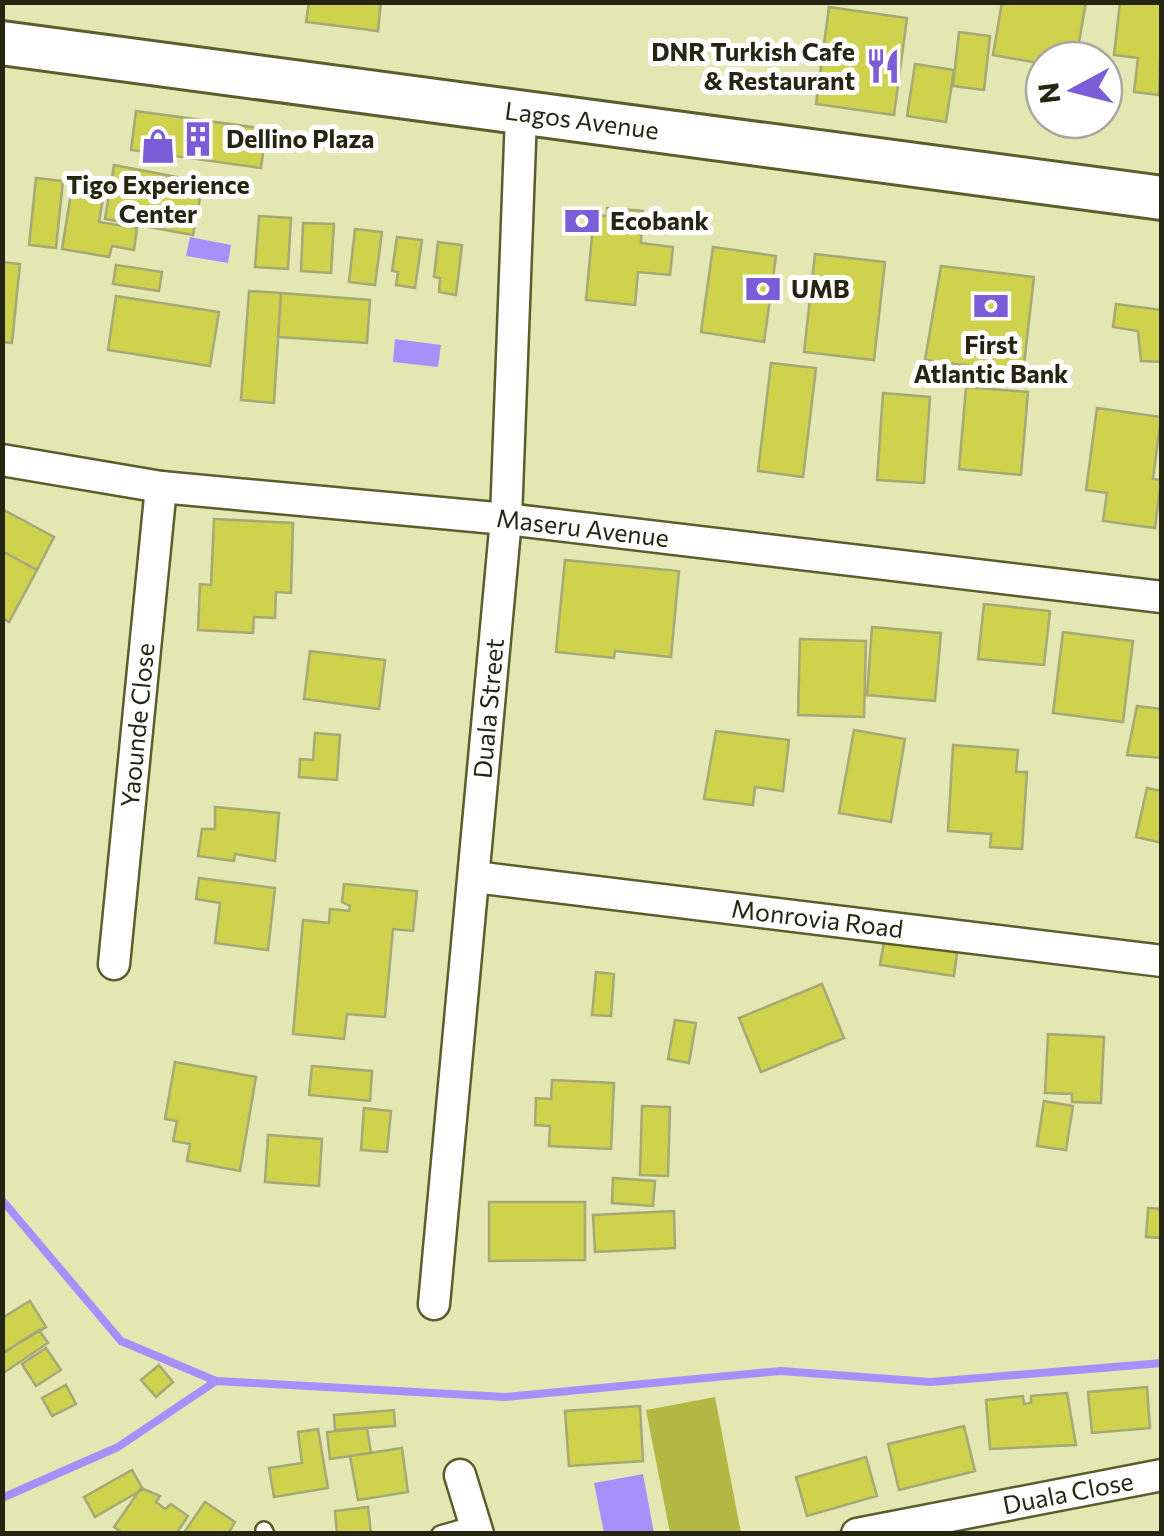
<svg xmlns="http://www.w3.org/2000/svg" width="1164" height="1536" font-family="Commissioner,sans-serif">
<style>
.green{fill:#b3b744}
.water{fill:#a691fc}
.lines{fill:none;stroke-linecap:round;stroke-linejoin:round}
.stream{stroke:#a691fc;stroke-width:8}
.building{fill:#ced24d;stroke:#a6a976;stroke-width:2.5}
.lane-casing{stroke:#5b5d2d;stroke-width:20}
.street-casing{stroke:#5b5d2d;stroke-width:35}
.secondary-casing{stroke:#5b5d2d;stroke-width:48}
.lane{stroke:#fff;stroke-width:15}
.street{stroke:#fff;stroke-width:30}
.secondary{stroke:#fff;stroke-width:42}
.labels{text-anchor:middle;stroke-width:10;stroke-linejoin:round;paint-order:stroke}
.poi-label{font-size:25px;font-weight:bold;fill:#252612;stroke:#fff;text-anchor:start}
.street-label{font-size:25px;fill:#252612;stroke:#fff}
</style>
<rect width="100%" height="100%" fill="#e3e7b2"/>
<!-- green -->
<path class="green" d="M 715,1397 L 741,1533 L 670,1533 L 646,1410 Z"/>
<!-- water -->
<path class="water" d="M 190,237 L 231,245 L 228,263 L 186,256 Z
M 395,339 L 441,345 L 438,367 L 393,362 Z
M 643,1474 L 654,1533 L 604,1533 L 594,1483 Z"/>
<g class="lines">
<!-- stream -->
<path class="stream" d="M 2,1200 L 121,1341 L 216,1381
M 2,1498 L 118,1447 L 216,1381 L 505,1397 L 781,1371 L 931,1382 L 1162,1363"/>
</g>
<!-- building -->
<path class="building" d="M 309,2 L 381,2 L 378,31 L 306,22 Z
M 1002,2 L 1086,2 L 1076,60 L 1044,60 L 1044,64 L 993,55 Z
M 1120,2 L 1162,2 L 1159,95 L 1134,92 L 1138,58 L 1114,55 Z
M 829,7 L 907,18 L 894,115 L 816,104 Z
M 959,32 L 990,36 L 984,90 L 953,86 Z
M 915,64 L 954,70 L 946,122 L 907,116 Z
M 136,111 L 266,129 L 261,168 L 131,150 Z
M 114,165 L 203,182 L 193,235 L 105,219 Z
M 36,178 L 63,181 L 56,248 L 29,245 Z
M 72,187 L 104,193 L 99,222 L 137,228 L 134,250 L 112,246 L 109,257 L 62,249 Z
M 607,208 L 643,211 L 641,243 L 673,247 L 670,275 L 638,272 L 635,305 L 586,300 L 594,215 L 607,216 Z
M 259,216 L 291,218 L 288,269 L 255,267 Z
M 303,223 L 334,224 L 331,273 L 301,271 Z
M 355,229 L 382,232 L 375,285 L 349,282 Z
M 397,237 L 422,240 L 415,288 L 396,285 L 398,272 L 392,271 Z
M 438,242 L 462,245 L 456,295 L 439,292 L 440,278 L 434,277 Z
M 713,247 L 776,256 L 764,342 L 701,332 Z
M 815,254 L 885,262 L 874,360 L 804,352 Z
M 2,262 L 20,264 L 12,343 L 2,342 Z
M 116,265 L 162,272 L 159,291 L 113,284 Z
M 941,266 L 1034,277 L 1023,373 L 925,360 Z
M 249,291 L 281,293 L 274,403 L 241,400 Z
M 281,293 L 370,300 L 367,343 L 278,337 Z
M 116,296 L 219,312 L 210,366 L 108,350 Z
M 1116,304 L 1162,310 L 1162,362 L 1141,361 L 1138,331 L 1113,327 Z
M 771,363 L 816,368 L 803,477 L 758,471 Z
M 966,387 L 1028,392 L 1021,475 L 959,469 Z
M 883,393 L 930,397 L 924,483 L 877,480 Z
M 1097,408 L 1161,417 L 1153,479 L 1161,480 L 1155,528 L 1103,521 L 1107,493 L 1086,490 Z
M 2,509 L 54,537 L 37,570 L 2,551 Z
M 214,519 L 293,523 L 291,593 L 276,592 L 275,618 L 254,617 L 253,633 L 198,630 L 200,584 L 211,585 Z
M 2,551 L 37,570 L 9,622 L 2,618 Z
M 565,560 L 679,571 L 671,657 L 615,651 L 614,658 L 556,652 Z
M 984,604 L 1050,611 L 1044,665 L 978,659 Z
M 872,627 L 941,633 L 935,701 L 867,695 Z
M 1063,632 L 1133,641 L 1123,722 L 1053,713 Z
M 800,639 L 866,641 L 864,717 L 798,715 Z
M 310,651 L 385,660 L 379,709 L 304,699 Z
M 1137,706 L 1162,709 L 1162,758 L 1127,755 Z
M 854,730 L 905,739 L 891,822 L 839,813 Z
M 716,731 L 789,740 L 783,791 L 755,787 L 753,805 L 704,799 Z
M 315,733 L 340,735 L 337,780 L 299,777 L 300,759 L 313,760 Z
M 953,745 L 1018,750 L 1016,772 L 1027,772 L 1022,849 L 990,847 L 991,834 L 948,831 Z
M 1147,788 L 1162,791 L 1162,843 L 1136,837 Z
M 215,807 L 279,813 L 275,861 L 235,854 L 234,861 L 198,856 L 202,829 L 215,829 Z
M 199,878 L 275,888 L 268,950 L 215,943 L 220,903 L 196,899 Z
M 344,884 L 417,891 L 413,931 L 393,929 L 385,1017 L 347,1014 L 344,1039 L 293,1034 L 303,920 L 329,923 L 330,909 L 349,911 L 350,906 L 342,902 Z
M 885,936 L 958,946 L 954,976 L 880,965 Z
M 596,972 L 614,974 L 611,1016 L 592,1015 Z
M 822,984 L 844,1038 L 761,1072 L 739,1018 Z
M 675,1020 L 696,1023 L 689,1063 L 668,1059 Z
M 1048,1034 L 1104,1037 L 1101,1103 L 1072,1102 L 1072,1094 L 1045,1093 Z
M 175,1062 L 256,1077 L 240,1171 L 187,1161 L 190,1144 L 173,1141 L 177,1121 L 165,1119 Z
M 312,1066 L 372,1071 L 370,1101 L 309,1095 Z
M 552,1080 L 614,1083 L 611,1149 L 549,1146 L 550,1126 L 535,1125 L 536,1098 L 551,1099 Z
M 1044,1101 L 1073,1106 L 1066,1150 L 1037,1146 Z
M 642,1106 L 670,1107 L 668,1176 L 640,1175 Z
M 364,1108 L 391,1111 L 387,1152 L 361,1150 Z
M 268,1135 L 322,1139 L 319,1186 L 265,1182 Z
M 613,1178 L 655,1181 L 653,1206 L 612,1203 Z
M 489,1202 L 585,1202 L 585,1260 L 489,1261 Z
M 1148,1208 L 1162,1209 L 1162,1238 L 1146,1237 Z
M 674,1211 L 675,1248 L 595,1252 L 593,1215 Z
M 30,1301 L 46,1327 L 2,1353 L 2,1318 Z
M 39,1330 L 48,1343 L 2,1374 L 2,1354 Z
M 46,1348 L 61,1370 L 36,1386 L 22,1364 Z
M 159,1365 L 173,1382 L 156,1397 L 141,1380 Z
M 66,1385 L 76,1404 L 52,1416 L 42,1398 Z
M 1147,1387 L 1150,1428 L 1092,1433 L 1088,1392 Z
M 1067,1393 L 1076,1445 L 990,1449 L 986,1400 L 1023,1396 L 1024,1404 L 1031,1403 L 1031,1396 Z
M 640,1406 L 643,1461 L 569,1466 L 565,1411 Z
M 394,1410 L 395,1426 L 335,1430 L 334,1415 Z
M 964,1426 L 975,1471 L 899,1490 L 888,1444 Z
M 367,1428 L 371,1453 L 330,1459 L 327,1432 Z
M 318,1429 L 328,1488 L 274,1497 L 269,1468 L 302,1463 L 298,1432 Z
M 402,1448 L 408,1492 L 358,1500 L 350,1456 Z
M 866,1457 L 877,1496 L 807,1516 L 796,1477 Z
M 132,1470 L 143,1489 L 95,1517 L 84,1497 Z
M 141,1488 L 160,1496 L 156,1502 L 165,1509 L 171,1504 L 188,1516 L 176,1534 L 124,1534 L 114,1527 Z
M 205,1502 L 235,1522 L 228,1534 L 183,1534 Z
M 368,1507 L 371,1534 L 337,1534 L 335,1511 Z"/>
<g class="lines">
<defs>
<path id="lane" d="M 264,1530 L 266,1534
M 440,1534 L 475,1524"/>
<g id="street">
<path id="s1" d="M 2,460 L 161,487 L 506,519 L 1162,597"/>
<path id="s2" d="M 475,877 L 1162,961"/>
<path id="s3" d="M 114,964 L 161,487"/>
<path id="s4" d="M 434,1304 L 506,519 L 521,115"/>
<path d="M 460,1475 L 478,1534"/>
<path id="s5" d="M 857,1534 L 1162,1475"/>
</g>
<g id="secondary">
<path id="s6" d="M 2,43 L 1162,198"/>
</g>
</defs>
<!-- lane casing -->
<use href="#lane" class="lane-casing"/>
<!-- street casing -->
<use href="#street" class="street-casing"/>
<!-- secondary casing -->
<use href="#secondary" class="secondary-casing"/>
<!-- lane -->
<use href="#lane" class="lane"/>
<!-- street -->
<use href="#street" class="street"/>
<!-- secondary -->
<use href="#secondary" class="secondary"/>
</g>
<!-- icons -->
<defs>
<symbol id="restaurant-bare" viewBox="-9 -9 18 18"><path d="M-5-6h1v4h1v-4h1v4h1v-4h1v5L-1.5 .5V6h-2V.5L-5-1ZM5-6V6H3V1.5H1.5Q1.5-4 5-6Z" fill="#7b5dd7" stroke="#fff" stroke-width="2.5" paint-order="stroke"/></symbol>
<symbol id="building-bare" viewBox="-9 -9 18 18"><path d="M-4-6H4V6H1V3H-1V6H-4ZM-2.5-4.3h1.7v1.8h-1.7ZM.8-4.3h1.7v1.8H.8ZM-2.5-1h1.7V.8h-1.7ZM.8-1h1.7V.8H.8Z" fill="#7b5dd7" stroke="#fff" stroke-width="2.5" paint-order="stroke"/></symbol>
<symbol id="shop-bare" viewBox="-9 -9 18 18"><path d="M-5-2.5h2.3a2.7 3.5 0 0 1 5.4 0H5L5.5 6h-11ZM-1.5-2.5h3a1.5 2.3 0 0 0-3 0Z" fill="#7b5dd7" stroke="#fff" stroke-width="2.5" paint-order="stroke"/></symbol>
<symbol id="bank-bare" viewBox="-9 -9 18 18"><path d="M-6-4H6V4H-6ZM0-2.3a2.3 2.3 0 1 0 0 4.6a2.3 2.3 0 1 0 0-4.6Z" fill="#7b5dd7" stroke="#fff" stroke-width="2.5" paint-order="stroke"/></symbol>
</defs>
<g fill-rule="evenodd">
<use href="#restaurant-bare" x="858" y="41" width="50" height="50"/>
<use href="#building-bare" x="173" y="114" width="50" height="50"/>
<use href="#shop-bare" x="133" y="121" width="50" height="50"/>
<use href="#bank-bare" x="557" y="196" width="50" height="50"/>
<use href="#bank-bare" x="738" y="264" width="50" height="50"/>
<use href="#bank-bare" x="966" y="281" width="50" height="50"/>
</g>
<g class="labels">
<!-- poi labels -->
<g class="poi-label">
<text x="855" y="61" text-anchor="end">DNR Turkish Cafe<tspan x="855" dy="29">&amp; Restaurant</tspan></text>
<text x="226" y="148">Dellino Plaza</text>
<text x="158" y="194" text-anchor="middle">Tigo Experience<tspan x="158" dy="29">Center</tspan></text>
<text x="610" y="230">Ecobank</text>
<text x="791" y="298">UMB</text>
<text x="991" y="354" text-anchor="middle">First<tspan x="991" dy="29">Atlantic Bank</tspan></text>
</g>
<!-- street labels -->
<g class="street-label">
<text dy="9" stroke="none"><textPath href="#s6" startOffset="585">Lagos Avenue</textPath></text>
<text dy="9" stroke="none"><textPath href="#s1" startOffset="585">Maseru Avenue</textPath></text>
<text dy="9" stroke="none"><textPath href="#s4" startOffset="598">Duala Street</textPath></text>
<text dy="9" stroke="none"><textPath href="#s3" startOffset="240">Yaounde Close</textPath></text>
<text dy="9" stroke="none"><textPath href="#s2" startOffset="345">Monrovia Road</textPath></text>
<text dy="9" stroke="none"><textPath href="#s5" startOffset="215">Duala Close</textPath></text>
</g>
</g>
<!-- border -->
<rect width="1164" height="1536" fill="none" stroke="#252612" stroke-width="10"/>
<!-- north arrow -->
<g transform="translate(1074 90) rotate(263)"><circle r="48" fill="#ffffff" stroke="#a8a8a0" stroke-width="2.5"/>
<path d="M0-8L18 38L0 25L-18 38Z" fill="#7b5dd7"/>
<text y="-15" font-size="28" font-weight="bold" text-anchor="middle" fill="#252612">N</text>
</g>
</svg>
